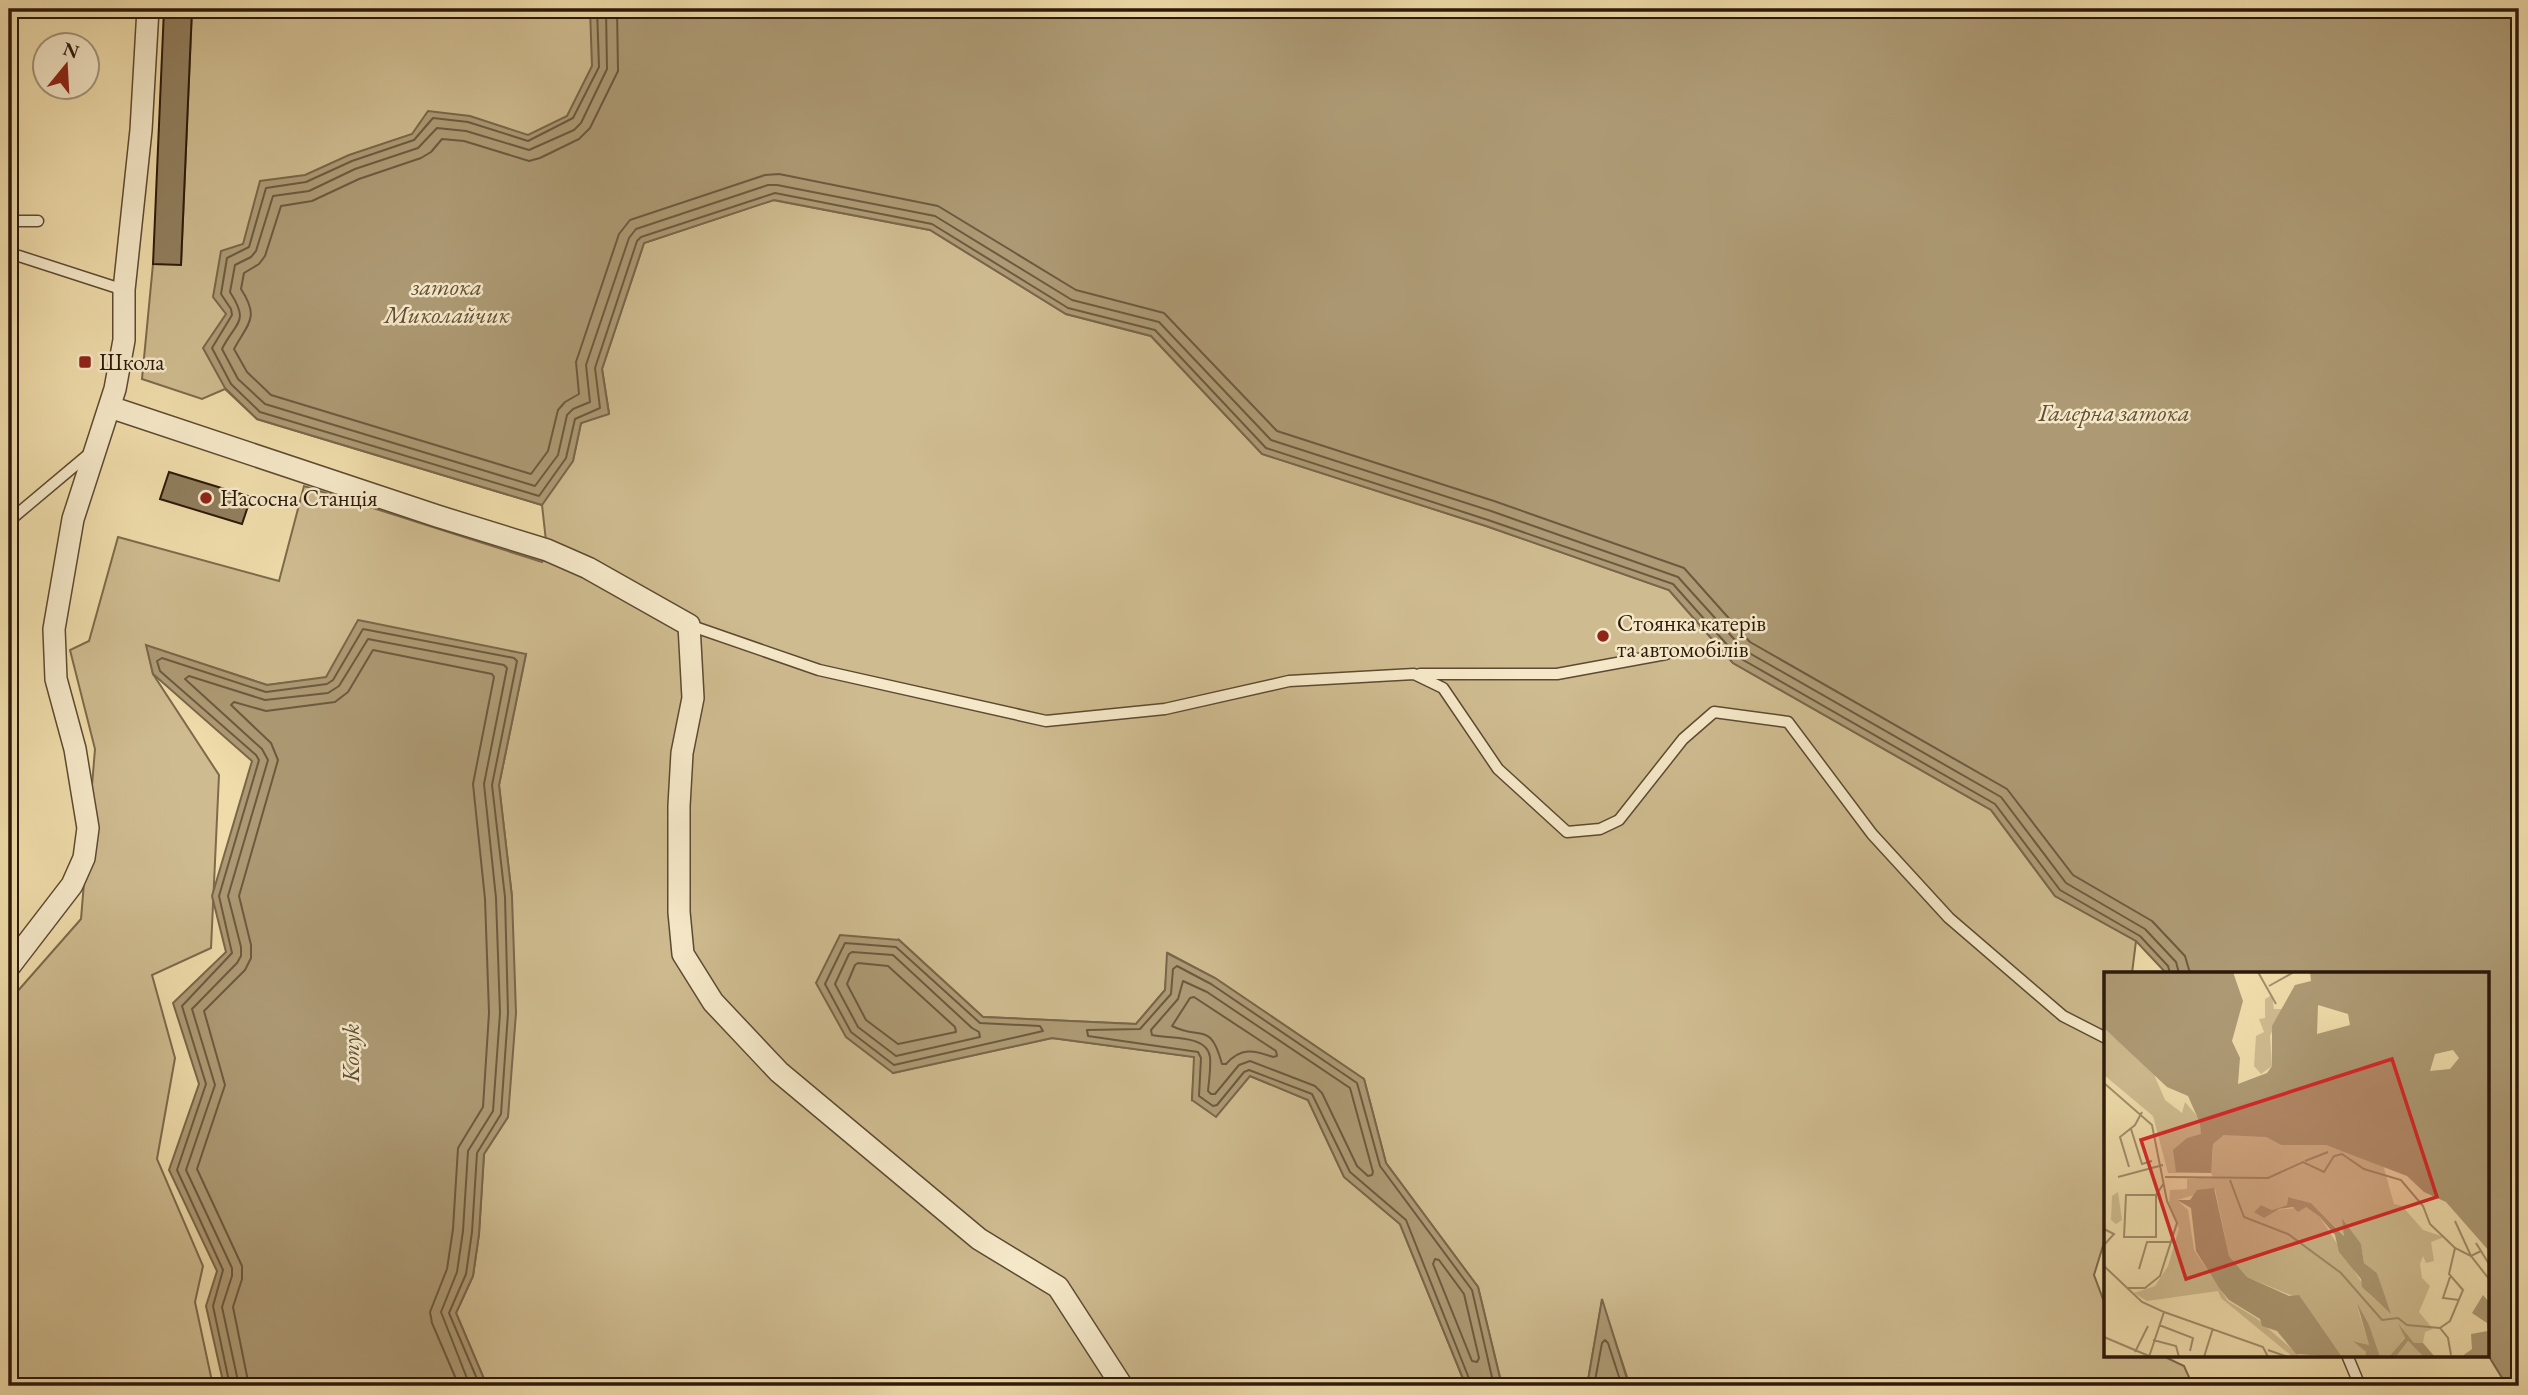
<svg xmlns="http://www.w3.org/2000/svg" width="2528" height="1395" font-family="'EB Garamond',serif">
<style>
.green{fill:#cebb8f;stroke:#7d6a4c;stroke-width:2}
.water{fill:#ad9a74;stroke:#79664a;stroke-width:2}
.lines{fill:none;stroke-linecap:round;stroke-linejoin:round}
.shore{stroke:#6c5a3f;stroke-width:2}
.building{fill:#917e5d;stroke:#2c190a;stroke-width:2}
.service-casing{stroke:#5d4a32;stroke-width:13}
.minor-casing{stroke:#5d4a32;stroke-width:24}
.service{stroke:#f5e8c8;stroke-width:10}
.minor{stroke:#f5e8c8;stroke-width:21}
.poi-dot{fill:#8f2418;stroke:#f5e8c8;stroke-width:2.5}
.labels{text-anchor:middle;stroke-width:5;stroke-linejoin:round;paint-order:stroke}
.poi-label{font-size:23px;fill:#2c190a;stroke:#f5e8c8;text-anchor:start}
.water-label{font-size:24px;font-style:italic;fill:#604d34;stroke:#f5e8c8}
.inset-road{fill:none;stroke:#a18e6a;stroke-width:2}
.view{fill:#d62828;fill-opacity:0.15;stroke:#d62828;stroke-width:3.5}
.inset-edge{fill:none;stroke:#2c190a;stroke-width:3.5}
</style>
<rect width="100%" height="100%" fill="#efdcaa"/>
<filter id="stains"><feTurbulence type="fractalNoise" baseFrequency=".00286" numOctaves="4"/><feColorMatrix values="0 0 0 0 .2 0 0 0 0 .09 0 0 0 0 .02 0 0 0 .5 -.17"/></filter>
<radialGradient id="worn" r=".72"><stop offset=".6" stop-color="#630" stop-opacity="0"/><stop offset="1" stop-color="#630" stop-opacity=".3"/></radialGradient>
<!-- green -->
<path class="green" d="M 192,9 L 722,9 L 632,127 L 573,460 L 581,423 L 609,413 L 602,369 L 644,243 L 773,200 L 930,230 L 1066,314 L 1151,336 L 1262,454 L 1486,526 L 1669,590 L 1733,663 L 1991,810 L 2055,896 L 2136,941 L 2132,973 L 2106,973 L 2106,1236 L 2094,1275 L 2106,1307 L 2106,1355 L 2161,1355 L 2184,1366 L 2193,1386 L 1630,1386 L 1602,1301 L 1587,1386 L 1502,1386 L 1478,1287 L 1386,1163 L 1364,1079 L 1215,978 L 1168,953 L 1165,990 L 1136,1024 L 983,1017 L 899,940 L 893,1073 L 1052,1038 L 1195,1057 L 1192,1100 L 1250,1076 L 1308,1100 L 1344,1177 L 1400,1224 L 1466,1386 L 487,1386 L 456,1313 L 473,1276 L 479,1234 L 484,1154 L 508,1117 L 512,897 L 499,785 L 526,654 L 267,685 L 147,646 L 153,674 L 219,775 L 211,948 L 152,975 L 175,1058 L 157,1159 L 203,1266 L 195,1302 L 213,1386 L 9,1386 L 9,1001 L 81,919 L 95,749 L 70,650 L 89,641 L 118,537 L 279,581 L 304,486 L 542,562 L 547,550 L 542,505 L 257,419 L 225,389 L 202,399 L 142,379 L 153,264 L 181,264 Z"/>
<!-- water -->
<path class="water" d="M 590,9 L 2519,9 L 2519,1386 L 2507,1386 L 2488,1355 L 2488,973 L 2166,973 L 2136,941 L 2055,896 L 1991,810 L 1733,663 L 1669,590 L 1486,526 L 1262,454 L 1151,336 L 1066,314 L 930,230 L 774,200 L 644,243 L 602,369 L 609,414 L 581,423 L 573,461 L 542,505 L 257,419 L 225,388 L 203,348 L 226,314 L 213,297 L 221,251 L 243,244 L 260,181 L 305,175 L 349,155 L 412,134 L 428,111 L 470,116 L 528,135 L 567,116 L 592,66 Z
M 358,620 L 526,654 L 499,785 L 512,897 L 516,1013 L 508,1117 L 484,1154 L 479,1234 L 473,1276 L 456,1313 L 487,1386 L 224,1386 L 206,1306 L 217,1271 L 169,1170 L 199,1084 L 173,1003 L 226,952 L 212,896 L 252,761 L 153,674 L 146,645 L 267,685 L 326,677 Z
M 840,935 L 899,940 L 983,1017 L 1136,1024 L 1165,990 L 1167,953 L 1215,978 L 1364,1079 L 1386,1163 L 1478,1287 L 1502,1386 L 1466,1386 L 1400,1224 L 1344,1177 L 1308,1100 L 1250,1076 L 1216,1117 L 1192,1100 L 1194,1057 L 1052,1038 L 893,1073 L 846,1037 L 816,983 Z
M 1602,1299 L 1627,1379 L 1630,1386 L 1587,1386 Z"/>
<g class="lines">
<!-- shore -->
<path class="shore" d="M 597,9 L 599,67 L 573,118 L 528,141 L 468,122 L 433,118 L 414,140 L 352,161 L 306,182 L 266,188 L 249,247 L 227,258 L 221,294 L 231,309 L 232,315 L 212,348 L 231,384 L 260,412 L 539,496 L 566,458 L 575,419 L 600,408 L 595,368 L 637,241 L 641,237 L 775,193 L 932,224 L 1068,308 L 1155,330 L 1266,448 L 1488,520 L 1673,584 L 1738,657 L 1995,804 L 2060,890 L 2140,936 L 2168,966 L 2170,973
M 606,9 L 607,69 L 581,123 L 574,130 L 529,150 L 466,131 L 437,128 L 418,148 L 355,169 L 309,191 L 273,196 L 256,251 L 251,257 L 235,265 L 230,292 C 250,323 236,321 222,349 L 238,379 L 265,404 L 535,486 L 558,455 L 567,415 L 573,409 L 590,402 L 586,365 L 629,238 L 636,229 L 768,185 L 777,185 L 935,216 L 1072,300 L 1159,322 L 1271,440 L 1491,511 L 1678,577 L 1744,650 L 2001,797 L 2066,883 L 2145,929 L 2176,962 L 2179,973
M 617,9 L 618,71 L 590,128 L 579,139 L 540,158 L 529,161 L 464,141 L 442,139 L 431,152 L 421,158 L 359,179 L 312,201 L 281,206 L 265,256 L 259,264 L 244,273 L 241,289 C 260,318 248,323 234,349 L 247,372 L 271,395 L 531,474 L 548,451 L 558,410 L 565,402 L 579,394 L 576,362 L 619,234 L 630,220 L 765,175 L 779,174 L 938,206 L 1076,290 L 1164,313 L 1277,431 L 1494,501 L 1684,568 L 1750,642 L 2007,789 L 2073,875 L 2152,921 L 2185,956 L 2190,973
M 845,943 L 896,947 L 980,1023 L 1040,1026 L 1043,1031 L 894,1065 L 851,1032 L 825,984 Z
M 852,952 L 893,955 L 972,1028 L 979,1032 L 980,1037 L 896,1056 L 858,1027 L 835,984 L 849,954 Z
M 858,963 L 888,966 L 955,1027 L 956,1032 L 898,1044 L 866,1020 L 847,984 L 855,965 Z
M 1183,981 L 1207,992 L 1350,1088 L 1373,1172 L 1372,1175 L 1368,1176 L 1357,1166 L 1322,1093 L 1315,1086 L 1250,1061 L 1239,1065 L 1215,1094 L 1211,1094 L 1208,1091 C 1209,1080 1211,1068 1210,1057 C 1207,1034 1168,1039 1152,1035 L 1151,1030 L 1178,999 Z
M 1194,997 L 1276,1051 L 1277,1056 L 1273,1057 C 1254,1050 1241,1047 1226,1064 L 1222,1064 C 1210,1020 1201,1041 1172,1026 L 1190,998 Z
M 1435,1259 L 1439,1260 L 1464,1294 L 1479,1358 L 1477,1362 L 1472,1361 L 1433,1264 Z
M 230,1386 L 213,1306 L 223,1270 L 177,1170 L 206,1084 L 182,1006 L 232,953 L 219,896 L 259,760 L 256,755 L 160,671 L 157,661 L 162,658 L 266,692 L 327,684 L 333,680 L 363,629 L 514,658 L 517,661 L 492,785 L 505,897 L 508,1013 L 501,1114 L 477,1153 L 472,1232 L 466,1274 L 449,1313 L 480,1386
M 239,1386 L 222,1307 L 232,1276 L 232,1268 L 186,1170 L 215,1085 L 192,1009 L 237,963 L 241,956 L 241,947 L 228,896 L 268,760 L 262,749 L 185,679 L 189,676 L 265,700 L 328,693 L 339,686 L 368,639 L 504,665 L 507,668 L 484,784 L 496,898 L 500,1013 L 493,1111 L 468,1151 L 463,1231 L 457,1272 L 441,1312 L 470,1386
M 249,1386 L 233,1307 L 242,1279 L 242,1266 L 197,1169 L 225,1085 L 204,1011 L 245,970 L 251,958 L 251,945 L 239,896 L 278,760 L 271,743 L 231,705 L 234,702 L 266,711 L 335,702 L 348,692 L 373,650 L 492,674 L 494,677 L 473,784 L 485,899 L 489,1013 L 483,1107 L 458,1148 L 453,1229 L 447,1269 L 430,1312 L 432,1323 L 459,1386
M 1472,1386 L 1406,1220 L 1350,1172 L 1312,1094 L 1249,1070 L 1244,1072 L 1217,1105 L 1213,1106 L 1199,1096 L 1201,1058 L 1198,1052 L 1088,1036 L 1087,1030 L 1140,1029 L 1171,994 L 1173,969 L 1177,966 L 1211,984 L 1357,1083 L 1380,1166 L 1472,1290 L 1494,1386
M 1594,1386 L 1602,1343 L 1605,1340 L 1608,1343 L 1622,1386"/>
</g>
<!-- building -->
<path class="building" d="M 164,9 L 192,9 L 181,265 L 153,264 Z
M 169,472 L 251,497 L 242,524 L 160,499 Z"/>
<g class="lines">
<defs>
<path id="service" d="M 9,221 L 38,221
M 9,256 L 19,256 L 124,290
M 9,521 L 90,453
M 689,625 L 819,670 L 1046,721 L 1165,709 L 1289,681 L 1414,674 L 1443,688 L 1498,769 L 1567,832 L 1600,829 L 1619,820 L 1683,739 L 1714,712 L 1788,722 L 1872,834 L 1949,918 L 2063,1016 L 2106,1038
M 1420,674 L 1557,674 L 1666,654
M 2347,1355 L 2360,1386"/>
<path id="minor" d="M 110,407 L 437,516 L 547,550 L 588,568 L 689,625 L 693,698 L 682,753 L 679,806 L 679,912 L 683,954 L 713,1002 L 779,1072 L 979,1239 L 1058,1287 L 1122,1386
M 9,967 L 72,885 L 84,858 L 88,828 L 75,749 L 56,679 L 54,629 L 73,519 L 115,389 L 124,340 L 124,290 L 141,130 L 148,9"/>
</defs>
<!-- service casing -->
<use href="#service" class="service-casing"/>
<!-- minor casing -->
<use href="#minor" class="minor-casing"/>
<!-- service -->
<use href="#service" class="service"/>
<!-- minor -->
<use href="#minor" class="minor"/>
</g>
<!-- markers -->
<g class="poi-dot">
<rect x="78" y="355" width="14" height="14" rx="3.5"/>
<circle cx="206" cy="498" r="7"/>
<circle cx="1603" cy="636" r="7"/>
</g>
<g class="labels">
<!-- poi labels -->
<g class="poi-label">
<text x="99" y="370">Школа</text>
<text x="220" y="506">Насосна Станція</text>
<text x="1617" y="631">Стоянка катерів<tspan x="1617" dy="26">та автомобілів</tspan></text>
</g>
<!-- water labels -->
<g class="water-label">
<text x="447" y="295">затока<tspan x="447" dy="28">Миколайчик</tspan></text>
<text x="2114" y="421">Галерна затока</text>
<text transform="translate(351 1053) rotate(-90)" y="8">Konyk</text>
</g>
</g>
<!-- overview -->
<g transform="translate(2104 972)">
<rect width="385" height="385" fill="#efdcaa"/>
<path d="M 168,23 L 170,37 L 178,37 L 166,64 L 168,94 L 157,102 L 150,94 L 152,64 L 160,60 L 155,47 L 161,46 L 161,27 ZM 0,56 L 49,100 L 61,128 L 78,141 L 81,130 L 93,144 L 104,161 L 108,192 L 109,172 L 120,163 L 137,161 L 162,165 L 177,173 L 222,173 L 279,193 L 290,232 L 298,234 L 319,258 L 340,265 L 327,270 L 330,289 L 322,291 L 319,284 L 316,292 L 318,306 L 326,314 L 315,340 L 329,357 L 321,360 L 319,371 L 310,372 L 296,353 L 301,365 L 286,385 L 276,385 L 253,334 L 265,373 L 250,369 L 262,380 L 261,385 L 238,385 L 194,326 L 143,305 L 125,284 L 111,217 L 73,228 L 84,238 L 90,278 L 124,329 L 152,346 L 197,385 L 189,385 L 117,326 L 114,319 L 43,329 L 30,321 L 51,314 L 64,294 L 75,257 L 65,231 L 66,218 L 83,217 L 83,207 L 109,205 L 107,201 L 64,201 L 49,144 L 0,103 ZM 184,225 L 207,231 L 241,264 L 239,247 L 257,273 L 260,291 L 273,301 L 285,340 L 265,322 L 216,245 L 202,235 L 150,240 L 157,233 L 168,238 L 183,233 ZM 14,220 L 18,248 L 12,252 L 7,248 L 8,224 ZM 304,369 L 315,379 L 320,385 L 290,385 Z" fill="#cebb8f" fill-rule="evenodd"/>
<path d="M 0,0 L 129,0 L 139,29 L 128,69 L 136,86 L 134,112 L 163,101 L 168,94 L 168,54 L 191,13 L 207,9 L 206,0 L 385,0 L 385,279 L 342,230 L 320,220 L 303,204 L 222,173 L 177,173 L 162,165 L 120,163 L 109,172 L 107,201 L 72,200 L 69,178 L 83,166 L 97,162 L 96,151 L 84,124 L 63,115 L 0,56 ZM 214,33 L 244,42 L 246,53 L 213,62 ZM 349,78 L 355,86 L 346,97 L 326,99 L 331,82 ZM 110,216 L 125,284 L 143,305 L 185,324 L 195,323 L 238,385 L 192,382 L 173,359 L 158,354 L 156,347 L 125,328 L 115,316 L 92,279 L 87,236 L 73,228 L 86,228 L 93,218 ZM 184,225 L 207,231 L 240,264 L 238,246 L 257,272 L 260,291 L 273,301 L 287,342 L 258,315 L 257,307 L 235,280 L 231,263 L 216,245 L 202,235 L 194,240 L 189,235 L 175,237 L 160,246 L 150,240 L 157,233 L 168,238 L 183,233 ZM 379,323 L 385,330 L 385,385 L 357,385 L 368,377 L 367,362 L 384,359 L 383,351 L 368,341 ZM 253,331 L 265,353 L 276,385 L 261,385 L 262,380 L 249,369 L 265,373 ZM 294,351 L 310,371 L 319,371 L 331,385 L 320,385 L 304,369 L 293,383 L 285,385 L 301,366 Z" fill="#ad9a74" fill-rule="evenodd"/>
<path class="inset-road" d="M 154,0 L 172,32M 165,14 L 190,0M 0,111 L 48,153 L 63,229 L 73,251 L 56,304 L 41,316 L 24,316M 27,157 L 38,192 L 48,189M 201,189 L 224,180M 25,195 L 16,165 L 31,153 L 38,140M 14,205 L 59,193M 61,205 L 164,206 L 199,190 L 220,200 L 230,184 L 238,182 L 260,197 L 297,208 L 319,234 L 326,252 L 351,276 L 367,284 L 385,307M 126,208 L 140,245 L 184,262 L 237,301 L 278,348 L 294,346 L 303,353 L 336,356 L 344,366 L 347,383M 52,223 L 22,223 L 20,265 L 52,265 L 52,223 L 60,211M 351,249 L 367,284 L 377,279M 0,257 L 10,262 L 0,273M 372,271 L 385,292M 0,294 L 38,330 L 60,340 L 45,385M 35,297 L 43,270 L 67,270M 346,305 L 339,326 L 355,328M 60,340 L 159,375 L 164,385M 55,353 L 89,366 L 86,379M 336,356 L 346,349 L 359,318 L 345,302 L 351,276M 0,365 L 45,384M 49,368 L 72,374 L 75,385M 164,378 L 184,385M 31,380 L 44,354M 100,385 L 109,356"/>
<path class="view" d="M 288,87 L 333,225 L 82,307 L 37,168 Z"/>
<rect width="385" height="385" class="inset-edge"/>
</g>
<!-- margin -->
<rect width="2528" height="1395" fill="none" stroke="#efdcaa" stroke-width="35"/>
<rect x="10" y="10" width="2507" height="1374" fill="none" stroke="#2c190a" stroke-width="3.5"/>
<rect x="18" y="18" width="2493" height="1360" fill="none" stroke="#2c190a" stroke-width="2"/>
<!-- north arrow -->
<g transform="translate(66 66) rotate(18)"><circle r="33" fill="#f5e8c8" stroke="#a5957c" stroke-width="2"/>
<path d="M0-5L12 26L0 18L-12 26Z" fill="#8f2418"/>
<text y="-10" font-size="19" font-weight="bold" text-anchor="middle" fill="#2c190a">N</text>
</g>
<rect width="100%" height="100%" filter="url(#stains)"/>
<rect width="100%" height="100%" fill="url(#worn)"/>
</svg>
